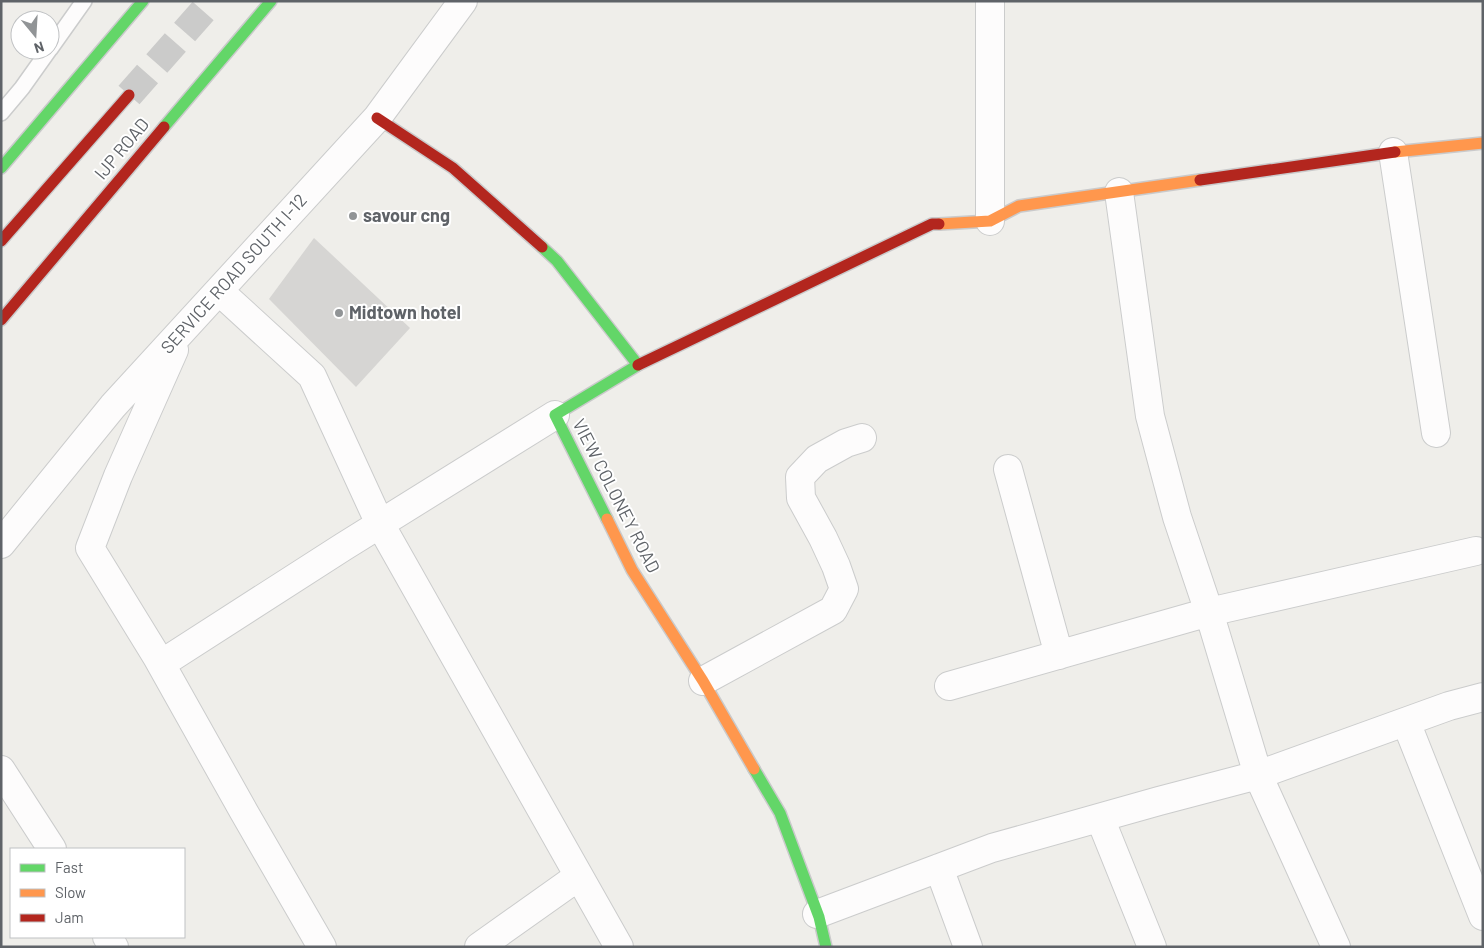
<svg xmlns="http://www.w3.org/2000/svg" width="1484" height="948" font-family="Barlow,sans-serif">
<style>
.building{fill:#d6d5d3}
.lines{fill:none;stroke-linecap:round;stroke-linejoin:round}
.highway-tunnel{stroke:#cbcbca;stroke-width:28;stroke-dasharray:28 14;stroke-linecap:butt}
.lane-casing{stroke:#cbcccc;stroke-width:18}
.street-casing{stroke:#cbcccc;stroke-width:30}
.fast-casing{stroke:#cacacb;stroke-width:14}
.slow-casing{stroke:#cacacb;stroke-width:14}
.jam-casing{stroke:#cacacb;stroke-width:14}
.lane{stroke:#fdfcfc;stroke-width:15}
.street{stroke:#fdfcfc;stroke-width:28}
.fast{stroke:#63d668;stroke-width:11}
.slow{stroke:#ff974d;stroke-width:11}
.jam{stroke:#b3261e;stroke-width:11}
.poi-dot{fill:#919496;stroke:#fff;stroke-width:2}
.labels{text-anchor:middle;stroke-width:4;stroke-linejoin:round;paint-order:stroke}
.street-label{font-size:18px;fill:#5f6368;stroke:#fff}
.poi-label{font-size:18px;font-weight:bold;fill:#5f6368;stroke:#fff;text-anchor:start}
</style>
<rect width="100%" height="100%" fill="#efeeea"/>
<!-- building -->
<path class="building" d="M 314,238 L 410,328 L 356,387 L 269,299 Z"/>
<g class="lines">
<!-- highway-tunnel -->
<path class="highway-tunnel" d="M 129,95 L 212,1"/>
<defs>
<path id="lane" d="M 50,49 L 84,1
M 1,113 L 22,88 L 49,50"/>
<path id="street" d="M 1393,152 L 1436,433
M 1119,192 L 1150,416 L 1177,517 L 1209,612 L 1258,775 L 1336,947
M 990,221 L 990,1
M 219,291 L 312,376 L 380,524 L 619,947
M 174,350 L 118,476 L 90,548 L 157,657 L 244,812 L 322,947
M 1008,469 L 1059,655
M 1,544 L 113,406 L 377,118 L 463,1
M 161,664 L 343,547 L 555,415
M 703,681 L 833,610 L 844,589 L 836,566 L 823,538 L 801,498 L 800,477 L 817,459 L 846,443 L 862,438
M 949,686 L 1209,612 L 1476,551
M 1406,722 L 1483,916
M 1,770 L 52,849
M 1100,818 L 1152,947
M 939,868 L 968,947
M 817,914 L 992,848 L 1159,801 L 1258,775 L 1449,706 L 1483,697
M 107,937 L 114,947
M 479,947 L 579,876"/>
<path id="fast" d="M 164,127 L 271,1
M 1,168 L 143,1
M 542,247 L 557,261 L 638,365 L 555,415 L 607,519
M 754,769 L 780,813 L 819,917 L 826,947"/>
<path id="slow" d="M 1395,152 L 1483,143
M 939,224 L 990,221 L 1019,206 L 1200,180
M 607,519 L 632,570 L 703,681 L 754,769"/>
<path id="jam" d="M 377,118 L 453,168 L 542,247
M 1200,180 L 1395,152
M 1,241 L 129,95
M 1,320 L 164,127
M 638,365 L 932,224 L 939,224"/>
</defs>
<!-- lane casing -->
<use href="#lane" class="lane-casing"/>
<!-- street casing -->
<use href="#street" class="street-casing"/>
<!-- fast casing -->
<use href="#fast" class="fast-casing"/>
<!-- slow casing -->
<use href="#slow" class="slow-casing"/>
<!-- jam casing -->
<use href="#jam" class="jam-casing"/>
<!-- lane -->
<use href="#lane" class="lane"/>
<!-- street -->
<use href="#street" class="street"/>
<!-- fast -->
<use href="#fast" class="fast"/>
<!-- slow -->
<use href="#slow" class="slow"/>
<!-- jam -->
<use href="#jam" class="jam"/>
</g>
<!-- markers -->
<g class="poi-dot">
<circle cx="353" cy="216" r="5"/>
<circle cx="339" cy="313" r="5"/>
</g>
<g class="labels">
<!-- street labels -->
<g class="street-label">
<text transform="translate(122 149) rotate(-50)" y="6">IJP ROAD</text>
<text transform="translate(234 274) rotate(-48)" y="6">SERVICE ROAD SOUTH I-12</text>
<text transform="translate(616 496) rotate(63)" y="6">VIEW COLONEY ROAD</text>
</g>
<!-- poi labels -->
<g class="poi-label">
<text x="363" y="222">savour cng</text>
<text x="349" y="319">Midtown hotel</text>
</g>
</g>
<!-- border -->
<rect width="1484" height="948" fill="none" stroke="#5f6368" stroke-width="5"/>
<!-- legend -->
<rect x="10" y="848" width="175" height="90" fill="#ffffff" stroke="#bfc1c3"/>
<rect x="20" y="864" width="25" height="8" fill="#63d668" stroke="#bfc1c3"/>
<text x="55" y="873" font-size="15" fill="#5f6368">Fast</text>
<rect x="20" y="889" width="25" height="8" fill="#ff974d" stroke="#bfc1c3"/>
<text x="55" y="898" font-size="15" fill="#5f6368">Slow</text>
<rect x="20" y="914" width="25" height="8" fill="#b3261e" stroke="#bfc1c3"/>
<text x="55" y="923" font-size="15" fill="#5f6368">Jam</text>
<!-- north arrow -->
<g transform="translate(35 35) rotate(162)"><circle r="24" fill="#ffffff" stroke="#bfc1c3"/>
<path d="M0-4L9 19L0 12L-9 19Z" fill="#919496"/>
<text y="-8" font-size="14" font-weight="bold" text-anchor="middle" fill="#5f6368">N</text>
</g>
</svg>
